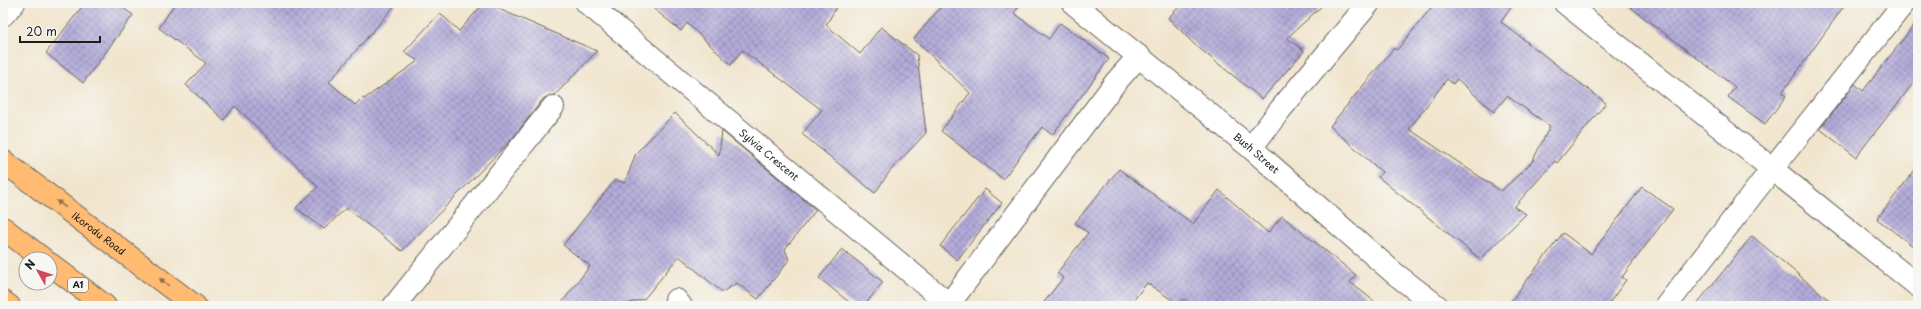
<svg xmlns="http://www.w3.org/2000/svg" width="1921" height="309" font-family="'Playpen Sans',sans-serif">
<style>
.building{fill:url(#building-cross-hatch);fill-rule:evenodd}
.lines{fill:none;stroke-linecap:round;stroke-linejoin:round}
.minor-casing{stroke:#67625a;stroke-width:24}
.major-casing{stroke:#67625a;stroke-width:24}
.highway-casing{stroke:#67625a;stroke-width:24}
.minor{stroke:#fff;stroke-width:22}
.major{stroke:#ffbb71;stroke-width:22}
.highway{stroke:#ffbb71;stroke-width:22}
.oneway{fill:#8e6c46}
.labels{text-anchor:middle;stroke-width:3.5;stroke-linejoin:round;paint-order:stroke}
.shield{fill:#f6f6f2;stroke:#5d5d5c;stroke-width:1}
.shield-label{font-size:9px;font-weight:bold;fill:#1c1c1c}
.street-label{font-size:10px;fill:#1c1c1c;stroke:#f6f6f2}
</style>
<defs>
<pattern id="building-cross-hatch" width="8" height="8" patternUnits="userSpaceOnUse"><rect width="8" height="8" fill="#b3abd9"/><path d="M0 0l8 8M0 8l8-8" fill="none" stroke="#918aaf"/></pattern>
</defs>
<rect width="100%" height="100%" fill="#f6f6f2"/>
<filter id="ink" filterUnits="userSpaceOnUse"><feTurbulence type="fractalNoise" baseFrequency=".025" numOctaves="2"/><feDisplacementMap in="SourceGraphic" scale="8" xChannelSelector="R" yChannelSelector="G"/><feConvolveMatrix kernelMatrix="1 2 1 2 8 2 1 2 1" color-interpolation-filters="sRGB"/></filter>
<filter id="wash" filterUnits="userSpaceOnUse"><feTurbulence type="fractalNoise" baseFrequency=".012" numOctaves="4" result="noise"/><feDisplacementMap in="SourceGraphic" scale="16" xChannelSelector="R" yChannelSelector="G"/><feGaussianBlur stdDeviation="0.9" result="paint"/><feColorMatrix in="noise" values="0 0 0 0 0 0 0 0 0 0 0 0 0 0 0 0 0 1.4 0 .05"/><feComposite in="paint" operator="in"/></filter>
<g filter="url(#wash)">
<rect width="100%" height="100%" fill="#f1e5cd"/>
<g id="blocks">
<!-- building -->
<path class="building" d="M 85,3 L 116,3 L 133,15 L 83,83 L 46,53 Z
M 175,3 L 397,3 L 329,82 L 355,105 L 362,98 L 364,99 L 418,61 L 404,52 L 440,13 L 459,31 L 484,3 L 494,3 L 501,10 L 597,51 L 555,95 L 548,96 L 543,99 L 512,139 L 402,251 L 346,208 L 324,229 L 296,208 L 318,187 L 235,106 L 224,120 L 186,85 L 206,63 L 159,28 Z
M 647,3 L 839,3 L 826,25 L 860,54 L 881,27 L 917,55 L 926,133 L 890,171 L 875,193 L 802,134 L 822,110 L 742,50 L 731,65 L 687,23 L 681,31 Z
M 944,3 L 1022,3 L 1014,13 L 1049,39 L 1060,23 L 1109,59 L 1052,135 L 1042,127 L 1003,179 L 941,131 L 970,93 L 914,39 Z
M 1183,3 L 1325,3 L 1287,38 L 1304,51 L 1262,99 L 1194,44 L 1168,18 Z
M 1435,3 L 1514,3 L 1501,22 L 1606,103 L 1557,163 L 1555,161 L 1514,207 L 1526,214 L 1480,259 L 1378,177 L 1382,172 L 1330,126 L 1394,48 L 1397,50 ZM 1447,79 L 1453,84 L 1457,79 L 1494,112 L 1507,96 L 1550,126 L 1532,162 L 1501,191 L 1409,129 Z
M 1625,3 L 1846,3 L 1782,93 L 1786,96 L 1765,124 L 1728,97 L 1735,87 Z
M 1918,20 L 1918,77 L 1856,157 L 1820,129 L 1855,84 L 1863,91 Z
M 675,113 L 719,155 L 722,131 L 816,210 L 785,249 L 789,260 L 758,299 L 737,283 L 722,292 L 679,256 L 644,299 L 619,306 L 559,306 L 590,266 L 563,245 L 615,180 L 625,183 L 636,153 Z
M 1918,166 L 1918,250 L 1877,219 Z
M 1119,169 L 1193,224 L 1219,190 L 1268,233 L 1282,216 L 1356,275 L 1350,282 L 1380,306 L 1228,306 L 1218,299 L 1212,306 L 1193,306 L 1184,299 L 1178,304 L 1147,283 L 1129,306 L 1041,306 L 1063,278 L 1057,273 L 1088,233 L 1075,223 Z
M 1642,187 L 1673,209 L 1622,277 L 1626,280 L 1607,306 L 1507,306 L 1563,233 L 1591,254 Z
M 985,189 L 1002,203 L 957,260 L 940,246 Z
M 1752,236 L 1836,306 L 1695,306 Z
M 842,249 L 883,282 L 864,306 L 854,306 L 819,278 Z"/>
</g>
</g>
<g filter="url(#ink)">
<use href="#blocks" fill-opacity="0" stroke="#67625a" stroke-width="1"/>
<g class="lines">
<defs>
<g id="minor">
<path id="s1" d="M 587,3 L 951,306"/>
<path id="s2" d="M 1073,3 L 1251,148 L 1394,273 L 1437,306"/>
<path d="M 1565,3 L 1918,286"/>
<path d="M 3,15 L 14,3"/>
<path d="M 1251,148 L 1280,110 L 1369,3"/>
<path d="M 676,300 L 681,306"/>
<path d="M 949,304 L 1115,83 L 1139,56"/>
<path d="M 394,306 L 553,107"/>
<path d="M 1666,306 L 1772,169 L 1904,3"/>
</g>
<g id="major">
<path id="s3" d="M 3,161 L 195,306"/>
</g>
<path id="highway" d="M 3,228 L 43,259
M 50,264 L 105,306
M 3,302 L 9,306"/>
</defs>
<!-- minor casing -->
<use href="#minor" class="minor-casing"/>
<!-- major casing -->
<use href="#major" class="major-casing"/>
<!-- highway casing -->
<use href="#highway" class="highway-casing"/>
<!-- minor -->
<use href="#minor" class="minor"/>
<!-- major -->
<use href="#major" class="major"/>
<!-- highway -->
<use href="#highway" class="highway"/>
</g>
<!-- one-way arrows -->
<defs><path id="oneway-solid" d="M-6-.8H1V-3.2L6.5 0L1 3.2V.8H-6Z"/></defs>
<g class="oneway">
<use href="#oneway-solid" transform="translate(61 204) rotate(-144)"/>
<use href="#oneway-solid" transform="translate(164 282) rotate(-143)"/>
</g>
</g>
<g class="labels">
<!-- shield labels -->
<rect class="shield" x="68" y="278" width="20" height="14" rx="3"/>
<g class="shield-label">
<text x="78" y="288">A1</text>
</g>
<!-- street labels -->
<g class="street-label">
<text dy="4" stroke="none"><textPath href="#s2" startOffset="237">Bush Street</textPath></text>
<text dy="4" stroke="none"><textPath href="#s1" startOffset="237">Sylvia Crescent</textPath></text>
<text dy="4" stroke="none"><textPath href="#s3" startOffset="120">Ikorodu Road</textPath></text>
</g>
</g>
<!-- margin -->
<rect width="1921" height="309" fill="none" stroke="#f6f6f2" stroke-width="16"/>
<!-- north arrow -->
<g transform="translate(38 271) rotate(309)"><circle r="19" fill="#f6f6f2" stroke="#9f9f9c"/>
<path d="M0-3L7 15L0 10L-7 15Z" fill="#d1495b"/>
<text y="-6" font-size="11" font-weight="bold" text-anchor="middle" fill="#1c1c1c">N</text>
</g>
<!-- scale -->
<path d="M20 36v6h80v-6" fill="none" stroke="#1c1c1c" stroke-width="2"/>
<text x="26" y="36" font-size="12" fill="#1c1c1c" stroke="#f6f6f2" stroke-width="3" paint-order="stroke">20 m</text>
</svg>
